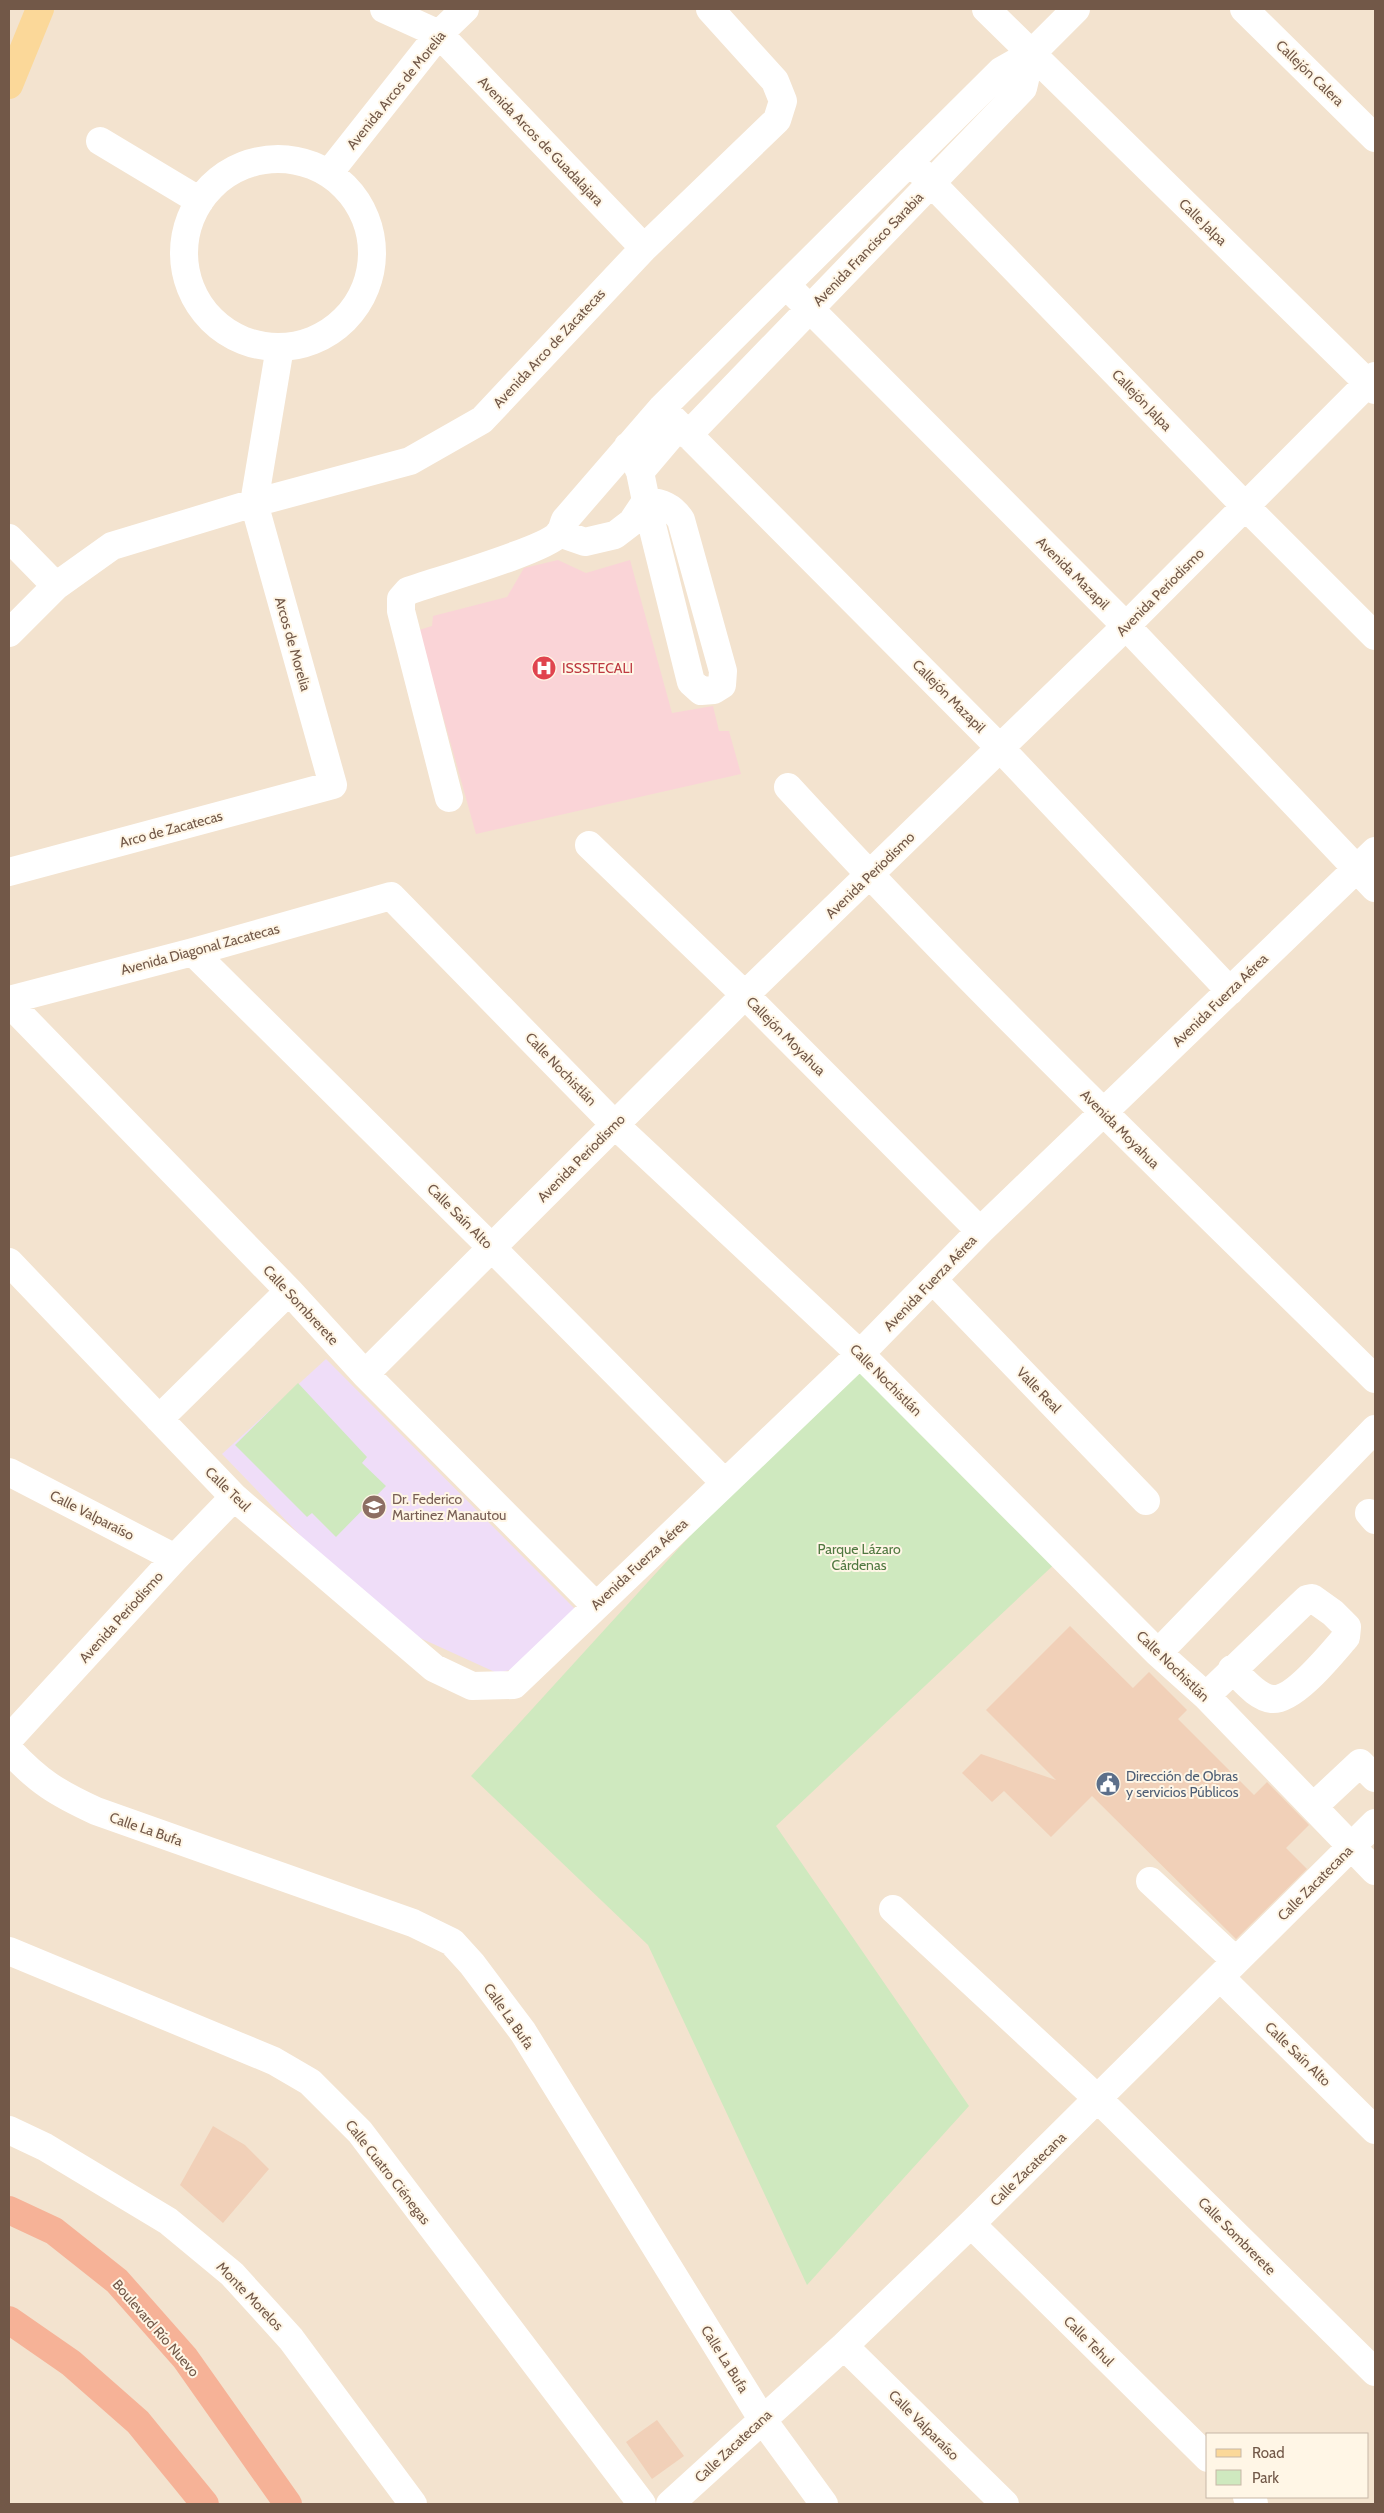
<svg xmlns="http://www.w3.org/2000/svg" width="1384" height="2513" font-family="Cabin,sans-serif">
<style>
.residential{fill:#f3e3cf;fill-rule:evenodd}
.education{fill:#efddf8}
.medical{fill:#fad4d7}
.green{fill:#cfe9bf}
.building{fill:#f1d0b8}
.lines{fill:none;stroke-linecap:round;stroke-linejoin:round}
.minor{stroke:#fff;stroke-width:28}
.major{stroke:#fbd899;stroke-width:28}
.highway{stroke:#f6b297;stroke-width:28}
.labels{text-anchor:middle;stroke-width:4;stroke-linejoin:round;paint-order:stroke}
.street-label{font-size:14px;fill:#725848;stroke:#fff6e6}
.health-label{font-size:14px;fill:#be3a42;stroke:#fff6e6;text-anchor:start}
.education-label{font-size:14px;fill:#785e54;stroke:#fff6e6;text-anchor:start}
.park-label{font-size:14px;fill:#507841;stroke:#fff6e6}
.service-label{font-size:14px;fill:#4e5e75;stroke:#fff6e6;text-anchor:start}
</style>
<rect width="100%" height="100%" fill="#fcf2e0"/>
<!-- residential -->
<path class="residential" d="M 9,9 L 1375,9 L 1375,2504 L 9,2504 ZM 1208,2434 L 1368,2434 L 1368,2497 L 1208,2497 Z"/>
<!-- education -->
<path class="education" d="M 326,1359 L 576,1610 L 518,1668 L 497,1673 L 407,1632 L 323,1559 L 222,1454 Z"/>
<!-- medical -->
<path class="medical" d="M 558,560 L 586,573 L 630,560 L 672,713 L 713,706 L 719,731 L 729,731 L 741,774 L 476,834 L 419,630 L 432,626 L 433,616 L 507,597 L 524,568 Z"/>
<!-- green -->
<path class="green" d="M 854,1356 L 1060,1559 L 776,1826 L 969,2106 L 807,2285 L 648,1945 L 471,1776 Z
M 298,1383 L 367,1457 L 362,1463 L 386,1486 L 336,1537 L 312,1513 L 307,1517 L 235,1445 Z"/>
<!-- building -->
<path class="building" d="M 1070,1626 L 1133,1688 L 1149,1672 L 1187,1710 L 1178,1719 L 1254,1795 L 1267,1782 L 1309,1825 L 1286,1848 L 1307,1869 L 1236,1939 L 1092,1796 L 1051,1837 L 1004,1791 L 992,1802 L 962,1773 L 981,1754 L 1056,1780 L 986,1710 Z
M 213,2126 L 245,2145 L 269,2169 L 223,2223 L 180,2185 Z
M 657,2420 L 684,2456 L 652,2479 L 626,2442 Z"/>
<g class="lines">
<!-- minor -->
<path class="minor" d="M 384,9 L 439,34 L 644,248
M 986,9 L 1375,390
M 1244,9 L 1375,138
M 100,141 L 200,201
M184 253a94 94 0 1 1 188 0a94 94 0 1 1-188 0Z
M 910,161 L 1246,507 L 1375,636
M 329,173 L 439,34 L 465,9
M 786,285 L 1126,626 L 1375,888
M 662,408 L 1001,749 L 1230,991
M 688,435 L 1023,88 L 1031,54
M 640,472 L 679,426
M 646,501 C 662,503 672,506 681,520 L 723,671 L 722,685 L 714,690 L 701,691 L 691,682 Z
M 559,533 L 585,542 L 615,535 L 632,522 L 646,501 L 640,472 L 628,446
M 9,538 L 56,586
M 9,633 L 56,586 L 112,546 L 254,503 L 410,461 L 482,420 L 644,248 L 777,120 L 783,101 L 775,81 L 710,9
M 788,787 C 976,992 1177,1184 1375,1379
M 449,798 L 401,611 L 401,599 L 408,591 C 436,581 543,551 559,534 C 562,531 563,524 565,520 L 662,408 L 1001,71 L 1031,54 L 1076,9
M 589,845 L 745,995 L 980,1231
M 9,872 L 333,785 L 254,503 L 280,347
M 193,952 L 491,1247 L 725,1483
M 9,1000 L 193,952 L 391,896 L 615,1125 L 860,1354 L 1158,1653 L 1206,1696 L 1375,1871
M 9,1003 L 289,1291 L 365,1374 L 595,1605
M 9,1262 L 234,1497 L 434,1668 L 472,1686 L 514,1685 L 860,1354 L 980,1231 L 1375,851
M 933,1280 L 1146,1501
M 365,1374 L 745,995 L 1126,626 L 1375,376
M 159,1419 L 289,1291
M 9,1472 L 175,1558
M 1369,1513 L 1375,1520
M 1158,1653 L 1375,1429
M 1206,1696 L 1307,1599 L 1312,1598 L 1333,1613 L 1347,1627 L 1346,1637 C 1332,1653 1294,1701 1272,1699 C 1256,1697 1243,1679 1232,1669
M 9,1739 L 175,1558 L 234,1497
M 9,1750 C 39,1782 57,1793 96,1811 L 413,1923 L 452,1942 L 472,1964 L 523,2032 L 762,2419 L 824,2504
M 1313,1807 L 1360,1763 L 1375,1778
M 1150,1881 L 1236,1961
M 893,1909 L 1099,2100 L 1375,2372
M 9,1951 L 274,2061 L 310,2082 L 360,2132 L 642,2504
M 1220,1977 L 1375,2130
M 9,2130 L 45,2147 L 168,2221 L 232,2274 L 291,2339 L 413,2504
M 971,2224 L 1208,2458
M 844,2346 L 1005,2504
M 1247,2497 L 1254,2504
M 670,2504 L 844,2346 L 971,2224 L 1375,1823"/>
<!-- major -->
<path class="major" d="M 9,85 L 40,9"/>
<!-- highway -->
<path class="highway" d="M 9,2210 L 54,2231 L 117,2281 L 185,2358 L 288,2504
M 9,2320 L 71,2363 L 138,2422 L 205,2504"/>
</g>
<!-- icons -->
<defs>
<symbol id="hospital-disc" viewBox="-11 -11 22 22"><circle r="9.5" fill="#e0444e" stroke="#fff6e6"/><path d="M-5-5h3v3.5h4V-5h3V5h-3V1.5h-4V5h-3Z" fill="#fff"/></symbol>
<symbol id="school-disc" viewBox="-11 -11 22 22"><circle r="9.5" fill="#8d6e63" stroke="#fff6e6"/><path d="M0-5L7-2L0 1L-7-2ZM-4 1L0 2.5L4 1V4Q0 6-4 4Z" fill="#fff"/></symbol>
<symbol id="civic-disc" viewBox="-11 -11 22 22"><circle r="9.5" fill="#5c6f8a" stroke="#fff6e6"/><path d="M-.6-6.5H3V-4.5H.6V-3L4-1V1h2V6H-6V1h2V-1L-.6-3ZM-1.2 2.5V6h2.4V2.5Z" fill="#fff"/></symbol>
</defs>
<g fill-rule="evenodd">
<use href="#hospital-disc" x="530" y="654" width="28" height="28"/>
<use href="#school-disc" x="360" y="1493" width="28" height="28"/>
<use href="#civic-disc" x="1094" y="1770" width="28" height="28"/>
</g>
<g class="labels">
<!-- street labels -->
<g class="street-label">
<text transform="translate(1310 73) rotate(44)" y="5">Callejón Calera</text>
<text transform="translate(396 90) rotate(-51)" y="5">Avenida Arcos de Morelia</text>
<text transform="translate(541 141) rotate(46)" y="5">Avenida Arcos de Guadalajara</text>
<text transform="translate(1203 222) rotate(44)" y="5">Calle Jalpa</text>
<text transform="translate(868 249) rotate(-46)" y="5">Avenida Francisco Sarabia</text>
<text transform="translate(549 348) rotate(-47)" y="5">Avenida Arco de Zacatecas</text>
<text transform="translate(1142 400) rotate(46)" y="5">Callejón Jalpa</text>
<text transform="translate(1073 573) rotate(45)" y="5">Avenida Mazapil</text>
<text transform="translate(1160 592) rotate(-45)" y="5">Avenida Periodismo</text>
<text transform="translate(293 644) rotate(74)" y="5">Arcos de Morelia</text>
<text transform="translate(949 696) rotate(45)" y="5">Callejón Mazapil</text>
<text transform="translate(171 829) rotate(-15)" y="5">Arco de Zacatecas</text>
<text transform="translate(870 875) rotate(-44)" y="5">Avenida Periodismo</text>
<text transform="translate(200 949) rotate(-15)" y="5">Avenida Diagonal Zacatecas</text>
<text transform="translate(1220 1000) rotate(-44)" y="5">Avenida Fuerza Aérea</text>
<text transform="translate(786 1036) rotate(45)" y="5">Callejón Moyahua</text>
<text transform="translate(561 1069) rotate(46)" y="5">Calle Nochistlán</text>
<text transform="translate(1120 1129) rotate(45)" y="5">Avenida Moyahua</text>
<text transform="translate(581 1158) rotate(-45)" y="5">Avenida Periodismo</text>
<text transform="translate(460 1216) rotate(45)" y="5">Calle Saín Alto</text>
<text transform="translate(930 1283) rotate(-46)" y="5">Avenida Fuerza Aérea</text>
<text transform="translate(301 1305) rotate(47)" y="5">Calle Sombrerete</text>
<text transform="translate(886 1380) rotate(45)" y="5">Calle Nochistlán</text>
<text transform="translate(1039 1390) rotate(46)" y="5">Valle Real</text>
<text transform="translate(228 1489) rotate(44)" y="5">Calle Teul</text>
<text transform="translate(92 1515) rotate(27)" y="5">Calle Valparaíso</text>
<text transform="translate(639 1564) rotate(-43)" y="5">Avenida Fuerza Aérea</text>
<text transform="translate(121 1617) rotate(-48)" y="5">Avenida Periodismo</text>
<text transform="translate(1173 1666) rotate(44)" y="5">Calle Nochistlán</text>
<text transform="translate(146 1829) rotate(19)" y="5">Calle La Bufa</text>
<text transform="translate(1315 1883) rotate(-45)" y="5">Calle Zacatecana</text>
<text transform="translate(509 2016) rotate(55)" y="5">Calle La Bufa</text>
<text transform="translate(1298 2054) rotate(44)" y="5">Calle Saín Alto</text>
<text transform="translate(1028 2169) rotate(-44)" y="5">Calle Zacatecana</text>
<text transform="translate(388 2172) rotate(52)" y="5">Calle Cuatro Ciénegas</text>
<text transform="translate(1237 2236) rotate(45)" y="5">Calle Sombrerete</text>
<text transform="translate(250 2296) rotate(46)" y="5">Monte Morelos</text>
<text transform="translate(156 2328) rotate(49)" y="5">Boulevard Río Nuevo</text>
<text transform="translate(1089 2341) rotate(45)" y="5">Calle Tehul</text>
<text transform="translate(725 2359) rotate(58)" y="5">Calle La Bufa</text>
<text transform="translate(924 2425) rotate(45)" y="5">Calle Valparaíso</text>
<text transform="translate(733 2446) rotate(-43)" y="5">Calle Zacatecana</text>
</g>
<!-- health labels -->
<g class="health-label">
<text x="562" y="673">ISSSTECALI</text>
</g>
<!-- education labels -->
<g class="education-label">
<text x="392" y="1504">Dr. Federico<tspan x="392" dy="16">Martinez Manautou</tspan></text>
</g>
<!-- park labels -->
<g class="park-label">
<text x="859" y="1554">Parque Lázaro<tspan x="859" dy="16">Cárdenas</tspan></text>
</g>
<!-- service labels -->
<g class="service-label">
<text x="1126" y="1781">Dirección de Obras<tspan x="1126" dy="16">y servicios Públicos</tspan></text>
</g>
</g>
<!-- border -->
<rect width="1384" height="2513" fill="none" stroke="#725848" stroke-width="20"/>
<!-- legend -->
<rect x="1206" y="2433" width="162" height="65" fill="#fff6e6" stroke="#c7b7a7"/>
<rect x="1216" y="2449" width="25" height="8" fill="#fbd899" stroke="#c7b7a7"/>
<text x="1252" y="2458" font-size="15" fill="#725848">Road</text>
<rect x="1216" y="2470" width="25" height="15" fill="#cfe9bf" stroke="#c7b7a7"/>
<text x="1252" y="2483" font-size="15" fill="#725848">Park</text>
</svg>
